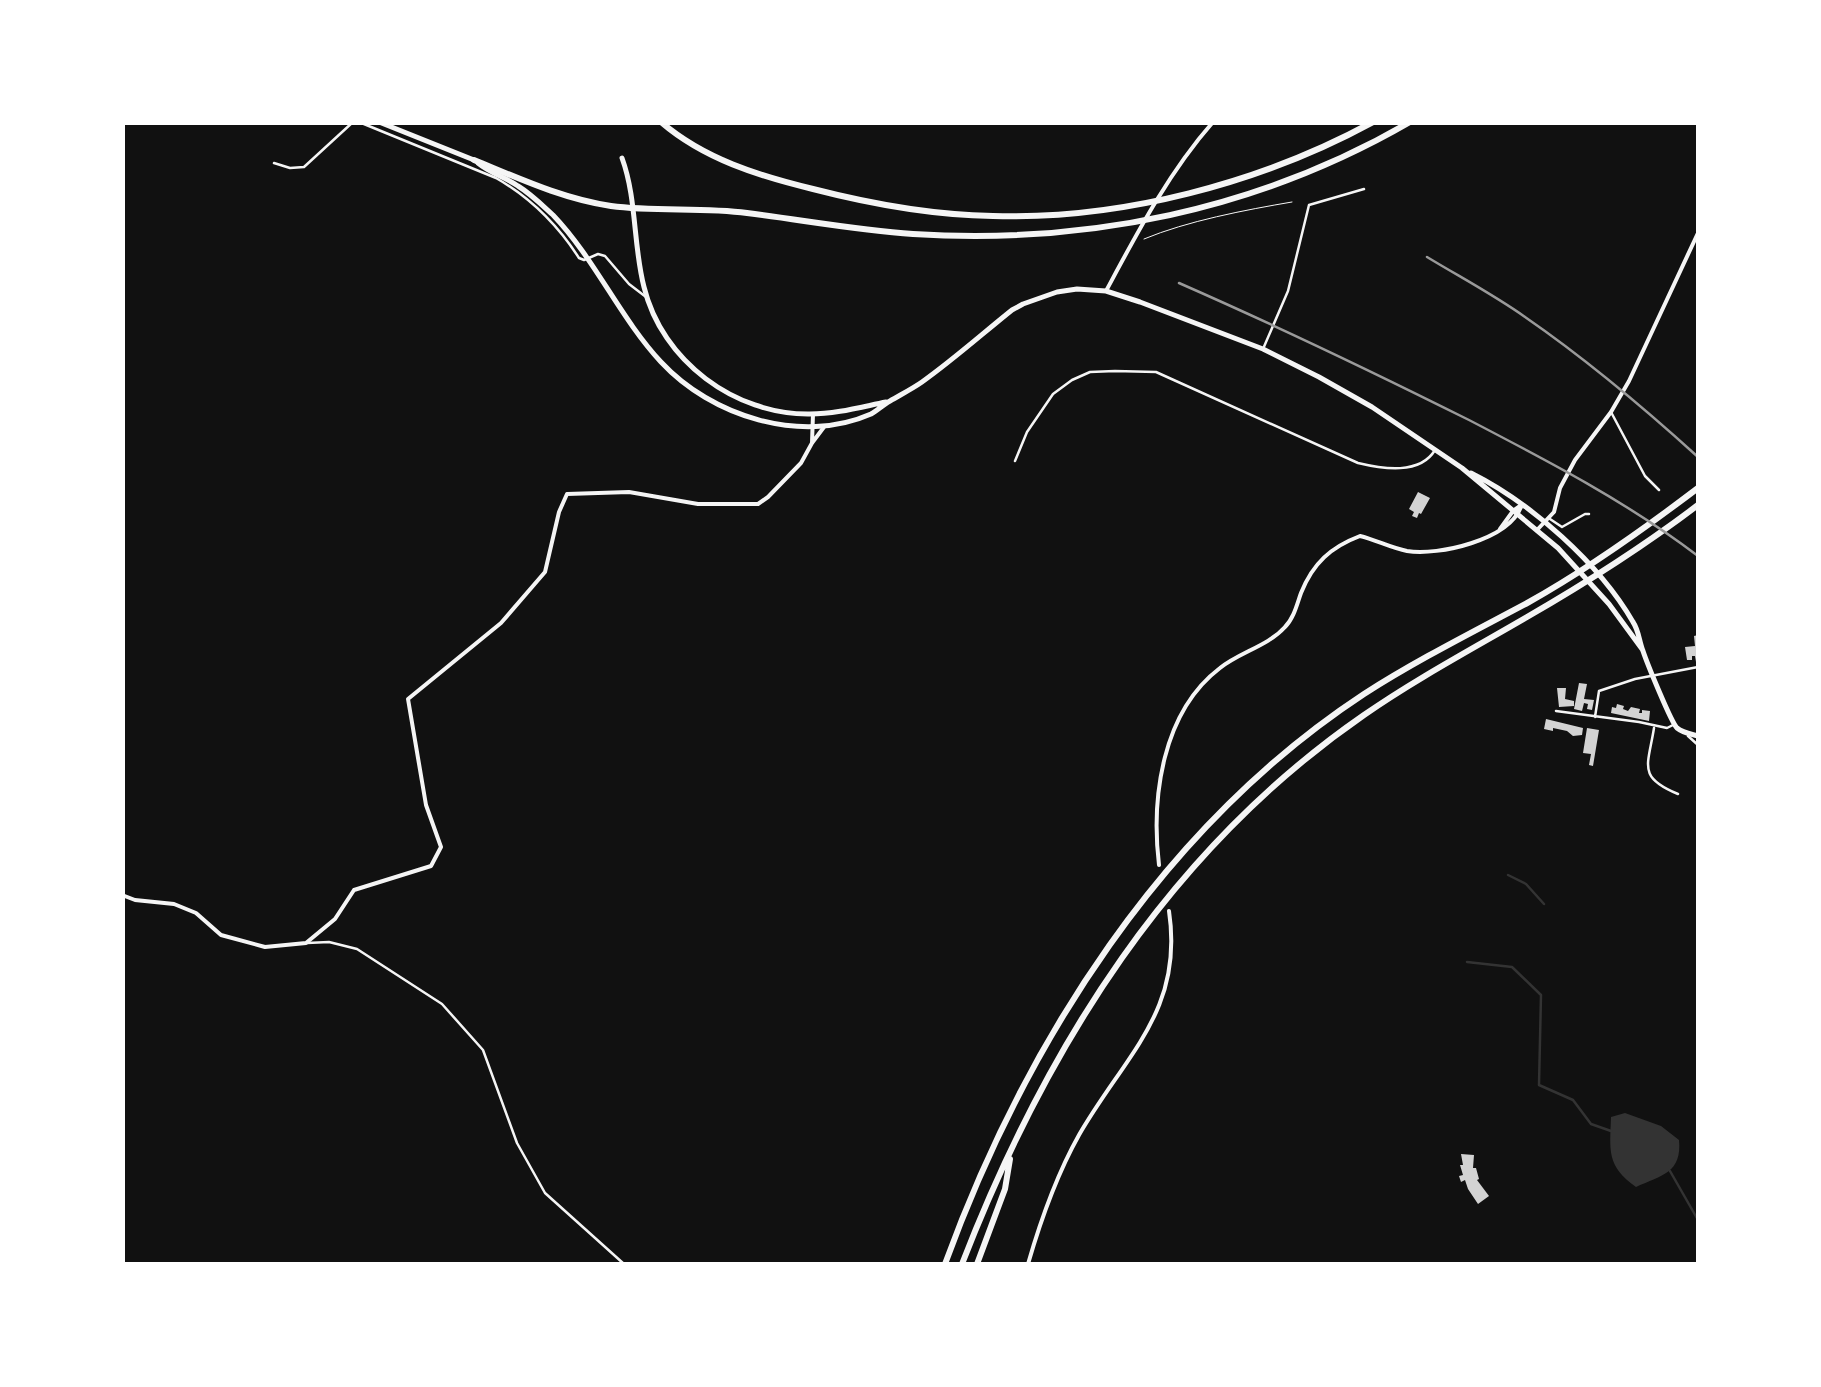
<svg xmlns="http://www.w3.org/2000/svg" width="1821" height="1387" font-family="Helvetica,sans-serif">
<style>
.water{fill:#333}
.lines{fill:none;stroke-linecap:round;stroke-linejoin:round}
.stream{stroke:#333;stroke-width:2.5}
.building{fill:#d3d3d3}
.path{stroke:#f5f5f5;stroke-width:1}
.minor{stroke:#f5f5f5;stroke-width:2.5}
.tertiary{stroke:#f5f5f5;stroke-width:4}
.secondary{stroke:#f5f5f5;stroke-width:4}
.primary{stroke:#f5f5f5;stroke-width:5}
.trunk{stroke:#f5f5f5;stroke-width:5}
.motorway{stroke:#f5f5f5;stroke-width:6}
.rail{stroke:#9a9a9a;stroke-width:2.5}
</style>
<rect width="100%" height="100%" fill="#111"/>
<!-- water -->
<path class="water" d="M 1625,1113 L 1661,1126 L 1679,1140 C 1682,1173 1662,1175 1636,1187 C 1606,1166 1610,1150 1611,1117 Z"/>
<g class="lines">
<!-- stream -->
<path class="stream" d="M 1508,875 L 1526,884 L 1544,904
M 1467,962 L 1512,967 L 1541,995 L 1539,1085 L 1573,1100 L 1591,1124 L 1611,1131
M 1670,1171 L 1698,1220"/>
</g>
<!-- building -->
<path class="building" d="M 1418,492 L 1430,498 L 1421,514 L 1419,513 L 1417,518 L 1412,516 L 1414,512 L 1409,509 Z
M 1698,635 L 1698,662 L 1696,662 L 1695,656 L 1692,656 L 1692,660 L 1687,660 L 1685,647 L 1695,646 L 1694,636 Z
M 1579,683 L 1587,684 L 1584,699 L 1594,700 L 1592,710 L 1587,709 L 1588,704 L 1584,703 L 1582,711 L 1574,709 Z
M 1557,688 L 1566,688 L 1565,699 L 1574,701 L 1574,706 L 1559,707 Z
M 1617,704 L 1624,706 L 1623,709 L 1628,711 L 1631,707 L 1640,709 L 1639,713 L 1642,713 L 1642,710 L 1650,711 L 1649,721 L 1611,713 L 1612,707 L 1616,708 Z
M 1546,719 L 1583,728 L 1582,735 L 1573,736 L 1567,731 L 1553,728 L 1553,731 L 1544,729 Z
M 1587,728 L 1599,730 L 1593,766 L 1589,765 L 1591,754 L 1583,753 Z
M 1461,1154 L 1474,1155 L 1473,1168 L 1476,1168 L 1479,1179 L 1477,1180 L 1489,1196 L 1478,1204 L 1468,1189 L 1465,1180 L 1461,1182 L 1459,1176 L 1463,1175 L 1460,1165 L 1463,1165 Z"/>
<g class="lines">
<!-- path -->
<path class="path" d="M 1144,239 C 1187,221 1245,210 1292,202"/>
<!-- minor -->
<path class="minor" d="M 359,122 L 496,178 C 531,198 557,224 579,258 L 584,260 L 598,254 L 605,256 L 629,284 L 646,297
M 274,163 L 290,168 L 304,167 L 353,122
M 1263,349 L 1288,291 L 1309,205 L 1364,189
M 1611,412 L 1645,476 L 1659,490
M 1015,461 L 1027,432 L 1053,394 L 1072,380 L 1090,372 L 1115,371 L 1156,372 L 1358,463 C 1383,469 1420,475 1435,450
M 1550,519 L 1562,527 L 1585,514 L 1589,514
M 1556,711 L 1639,722 L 1667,728 L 1673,725
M 1595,717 L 1599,691 L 1635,679 L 1698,667
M 1654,728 C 1648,766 1637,777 1678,794
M 1688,736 L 1698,745
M 307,943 L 329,942 L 357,949 L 442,1004 L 483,1050 L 517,1143 L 545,1193 L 624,1264"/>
<!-- tertiary -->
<path class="tertiary" d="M 812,443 L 824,427
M 1500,529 L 1513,511 L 1520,506
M 1537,530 L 1554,512 L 1560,488 L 1575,460 L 1611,412 L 1629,381 L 1698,233
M 1159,865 C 1151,798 1162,712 1220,668 C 1240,652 1268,646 1285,627 C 1294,618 1297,604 1301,593 C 1313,563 1331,547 1360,536 C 1376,540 1391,548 1407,551 C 1439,556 1508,540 1521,507
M 122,895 L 135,900 L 174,904 L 196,913 L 221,935 L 265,947 L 306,943 L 335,919 L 354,890 L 431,866 L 441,847 L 426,805 L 408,699 L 501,623 L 545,572 L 559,512 L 567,494 L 629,492 L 698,504 L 758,504 L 768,497 L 801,463 L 812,443 L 813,414
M 1028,1264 C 1041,1219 1056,1176 1079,1135 C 1125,1055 1184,1011 1169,911"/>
<!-- secondary -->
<path class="secondary" d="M 1106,291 C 1137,233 1169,172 1213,122"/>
<!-- primary -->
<path class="primary" d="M 622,158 C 637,199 633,245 644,287 C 662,361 735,415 810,414 C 836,414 861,407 886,402
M 478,163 C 490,173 505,177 518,186 C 531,194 542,205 553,215 C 595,259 620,318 661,362 C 711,416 801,445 871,414 C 878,410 883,405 890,401 C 900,395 912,389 922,382 C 953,360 982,334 1012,310 L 1023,304 L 1057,292 L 1077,289 L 1106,291 L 1140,302 L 1263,349 L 1319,377 L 1372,407 L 1462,468 L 1558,548 L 1609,604 L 1642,649
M 1471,473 C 1531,503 1599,563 1633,622 C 1639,631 1639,641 1643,651 C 1647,663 1671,722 1677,728 C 1683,733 1691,734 1698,736"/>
<!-- trunk -->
<path class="trunk" d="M 379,122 L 474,160"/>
<!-- motorway -->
<path class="motorway" d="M 661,122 C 704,159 759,176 813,189 C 871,204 933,215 993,216 C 1121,220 1261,183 1373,122
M 474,160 C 518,178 563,199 611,206 C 656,212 702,207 747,213 C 803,220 857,230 913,234 C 1087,245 1258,210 1410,122
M 945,1264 C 1026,1042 1163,826 1364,694 C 1417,660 1473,632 1529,602 C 1588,569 1644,529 1698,488
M 962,1264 C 1046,1047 1170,849 1364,715 C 1416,679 1472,649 1527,617 C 1586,583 1644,546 1698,505
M 977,1264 L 1005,1189 L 1010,1159"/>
<!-- rail -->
<path class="rail" d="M 1427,257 C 1460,277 1494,295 1525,317 C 1586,359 1643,407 1698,457
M 1179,283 C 1277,326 1373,372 1469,420 C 1548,461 1627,502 1698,556"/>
</g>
<!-- border -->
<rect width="1821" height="1387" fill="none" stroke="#ffffff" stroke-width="250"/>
</svg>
